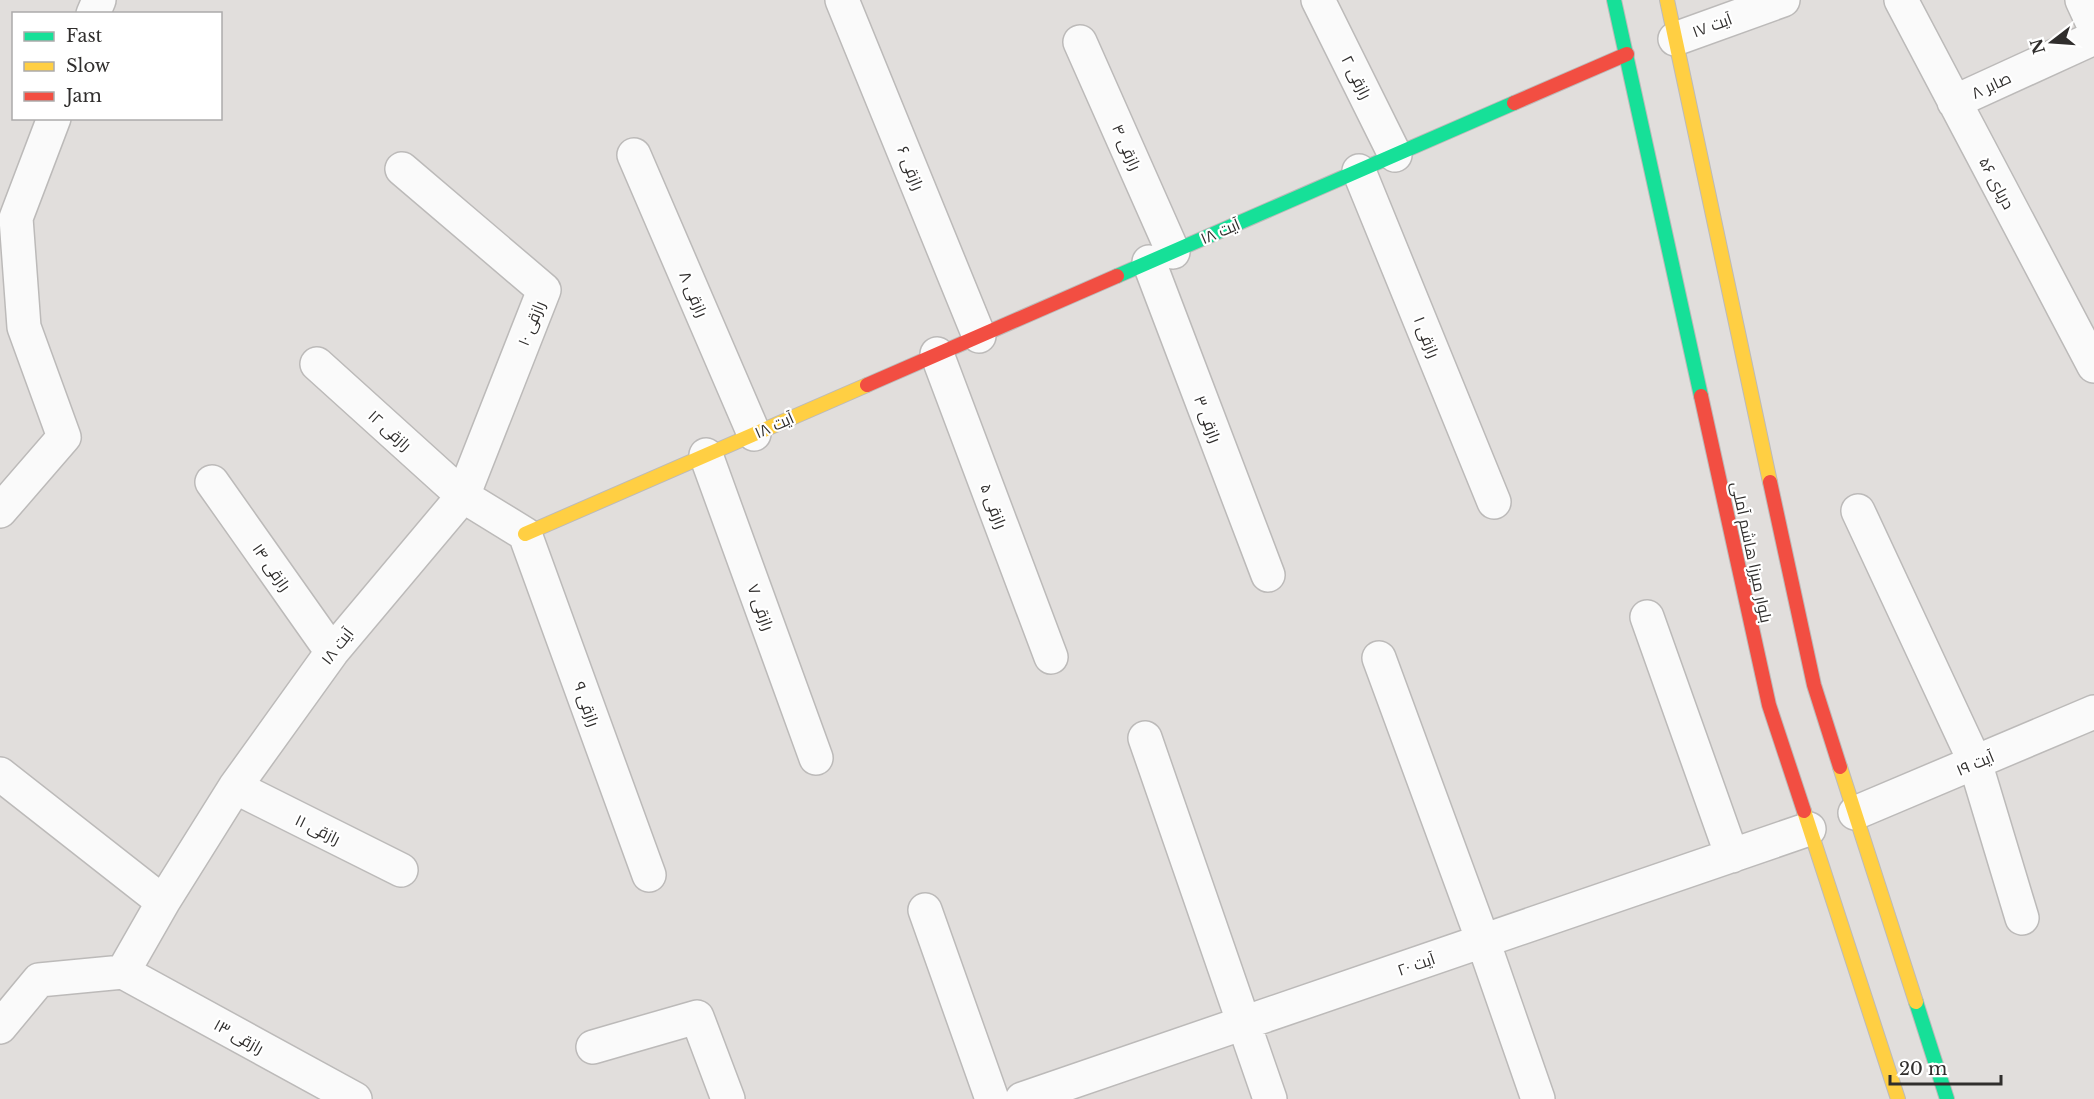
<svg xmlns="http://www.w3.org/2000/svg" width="2094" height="1099" font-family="'Libre Baskerville',Cairo,serif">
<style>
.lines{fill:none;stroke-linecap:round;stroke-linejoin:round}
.street-casing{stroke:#bcbab9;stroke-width:36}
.fast-casing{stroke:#bcbab9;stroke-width:16}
.slow-casing{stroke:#bcbab9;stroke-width:16}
.jam-casing{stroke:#bcbab9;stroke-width:16}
.street{stroke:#fafafa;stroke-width:33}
.fast{stroke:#16e098;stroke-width:14}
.slow{stroke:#ffcf43;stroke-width:14}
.jam{stroke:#f24e42;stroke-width:14}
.labels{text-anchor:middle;stroke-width:4.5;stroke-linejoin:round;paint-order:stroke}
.street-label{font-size:16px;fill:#302e2d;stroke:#fff}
</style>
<rect width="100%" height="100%" fill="#e1dedc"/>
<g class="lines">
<defs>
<path id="street" d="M 842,0 L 979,336
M 1318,0 L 1395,155
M 1901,0 L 2094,366
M 2082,0 L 2094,26
M 93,14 L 99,0
M 1675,39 L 1783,0
M 1080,42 L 1173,252
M 1954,102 L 2094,38
M 634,155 L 754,434
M 1359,171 L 1494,502
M 1149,262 L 1268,575
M 937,354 L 1051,657
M 317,364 L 463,496 L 525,534 L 649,875
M 706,455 L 816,758
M 212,482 L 332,652
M 0,511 L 64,437 L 24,327 L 16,218 L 54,118
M 1858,511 L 1975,762 L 2022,918
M 1647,617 L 1732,856
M 1379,658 L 1483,941 L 1538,1099
M 1145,738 L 1270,1099
M 0,774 L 163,902
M 235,787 L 401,870
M 1855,813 L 2094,712
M 925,910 L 992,1099
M 123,972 L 163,902 L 235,787 L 332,652 L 463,496 L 544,290 L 402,169
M 123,972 L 355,1099
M 0,1027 L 39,980 L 123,972
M 593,1047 L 697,1017 L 728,1099
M 1022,1099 L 1809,829"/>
<path id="fast" d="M 1614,0 L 1701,396
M 1117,276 L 1514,103
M 1916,1002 L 1947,1099"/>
<path id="slow" d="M 1667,0 L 1770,482
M 525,534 L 867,385
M 1840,767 L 1916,1002
M 1804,811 L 1898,1099"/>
<path id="jam" d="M 1514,103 L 1627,54
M 867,385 L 1117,276
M 1701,396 L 1769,705 L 1804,811
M 1770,482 L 1814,685 L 1840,767"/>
</defs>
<!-- street casing -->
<use href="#street" class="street-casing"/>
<!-- fast casing -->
<use href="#fast" class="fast-casing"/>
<!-- slow casing -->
<use href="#slow" class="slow-casing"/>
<!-- jam casing -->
<use href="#jam" class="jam-casing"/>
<!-- street -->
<use href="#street" class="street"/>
<!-- fast -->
<use href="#fast" class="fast"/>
<!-- slow -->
<use href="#slow" class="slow"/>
<!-- jam -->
<use href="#jam" class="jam"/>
</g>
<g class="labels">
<!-- street labels -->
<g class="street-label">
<text transform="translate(1712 25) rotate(-20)" y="6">آیت ۱۷</text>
<text transform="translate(1357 77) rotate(63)" y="6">رازقی ۲</text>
<text transform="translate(1991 85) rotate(-25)" y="6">صابر ۸</text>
<text transform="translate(1127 147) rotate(66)" y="6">رازقی ۴</text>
<text transform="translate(911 168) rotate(68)" y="6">رازقی ۶</text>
<text transform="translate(1997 183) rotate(62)" y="6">دریای ۵۶</text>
<text transform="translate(1220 231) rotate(-23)" y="6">آیت ۱۸</text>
<text transform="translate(694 294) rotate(67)" y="6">رازقی ۸</text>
<text transform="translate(531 323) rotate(-68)" y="6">رازقی ۱۰</text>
<text transform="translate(1427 337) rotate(68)" y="6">رازقی ۱</text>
<text transform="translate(1208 419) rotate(69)" y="6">رازقی ۳</text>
<text transform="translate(774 425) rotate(-24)" y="6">آیت ۱۸</text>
<text transform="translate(390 430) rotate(42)" y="6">رازقی ۱۲</text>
<text transform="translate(994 506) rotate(69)" y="6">رازقی ۵</text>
<text transform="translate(1752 552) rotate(78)" y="6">بلوار میرزا هاشم آملی</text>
<text transform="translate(272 567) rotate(55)" y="6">رازقی ۱۴</text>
<text transform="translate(761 607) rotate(70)" y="6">رازقی ۷</text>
<text transform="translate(337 646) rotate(-52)" y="6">آیت ۱۸</text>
<text transform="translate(587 704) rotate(70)" y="6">رازقی ۹</text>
<text transform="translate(1975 763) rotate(-23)" y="6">آیت ۱۹</text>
<text transform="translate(318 829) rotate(26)" y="6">رازقی ۱۱</text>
<text transform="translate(1416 964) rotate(-19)" y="6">آیت ۲۰</text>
<text transform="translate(239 1036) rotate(29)" y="6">رازقی ۱۳</text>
</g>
</g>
<!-- legend -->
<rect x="12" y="12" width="210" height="108" fill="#ffffff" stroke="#acabab" stroke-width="1.5"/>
<rect x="24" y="32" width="30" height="9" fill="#16e098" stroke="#acabab" stroke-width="1.5"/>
<text x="66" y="42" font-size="18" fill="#302e2d">Fast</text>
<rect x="24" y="62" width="30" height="9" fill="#ffcf43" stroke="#acabab" stroke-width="1.5"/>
<text x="66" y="72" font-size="18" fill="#302e2d">Slow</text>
<rect x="24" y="92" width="30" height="9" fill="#f24e42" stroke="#acabab" stroke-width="1.5"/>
<text x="66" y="102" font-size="18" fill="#302e2d">Jam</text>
<!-- north arrow -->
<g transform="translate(2052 42) rotate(253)" stroke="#ffffff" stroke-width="4.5" paint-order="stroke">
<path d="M0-4.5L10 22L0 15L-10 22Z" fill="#302e2d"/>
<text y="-9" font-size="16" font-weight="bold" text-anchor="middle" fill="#302e2d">N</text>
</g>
<!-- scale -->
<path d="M1890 1075v9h111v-9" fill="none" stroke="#302e2d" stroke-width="3"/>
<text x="1899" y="1075" font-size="18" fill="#302e2d" stroke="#ffffff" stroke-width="4.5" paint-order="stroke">20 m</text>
</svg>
